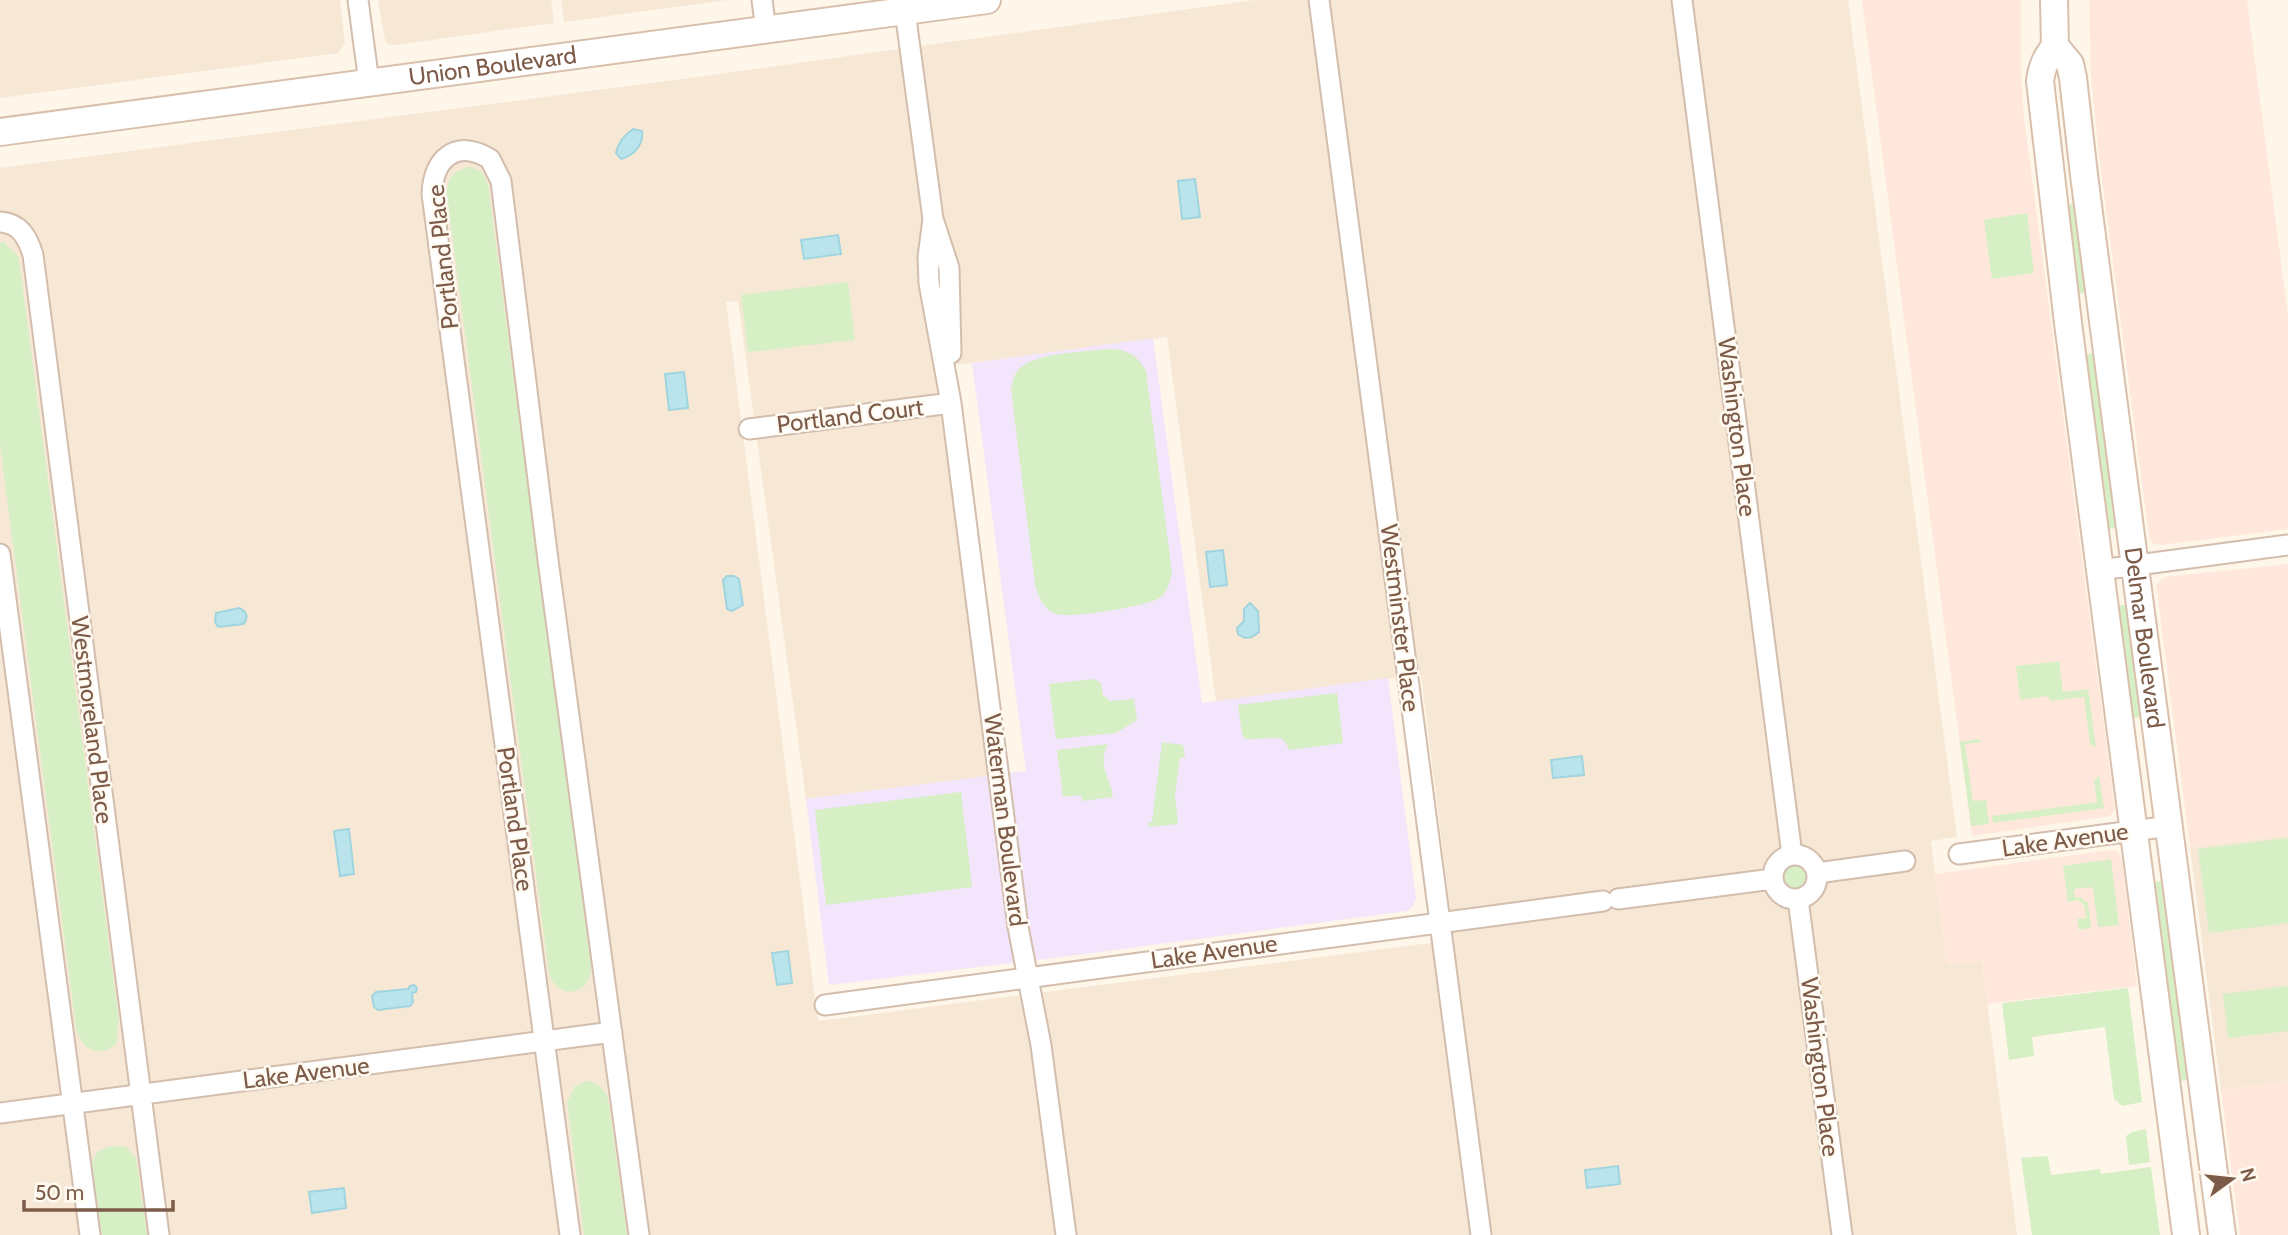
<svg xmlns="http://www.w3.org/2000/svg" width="2288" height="1235" font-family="Cabin,sans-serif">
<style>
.residential{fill:#f7e8d6;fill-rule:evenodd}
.commercial{fill:#ffe7dc}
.education{fill:#f3e5fb}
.green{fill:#d6efc5}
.water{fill:#bae4eb;stroke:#a0d4de;stroke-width:2}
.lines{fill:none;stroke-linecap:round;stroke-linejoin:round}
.minor-casing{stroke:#d3bdad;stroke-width:23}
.secondary-casing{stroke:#d9c0ac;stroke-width:30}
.minor{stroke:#fff;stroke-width:19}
.secondary{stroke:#fff;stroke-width:26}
.labels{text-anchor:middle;stroke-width:5;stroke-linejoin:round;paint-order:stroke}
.street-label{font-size:24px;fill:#7d5b49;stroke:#fffaf1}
</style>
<rect width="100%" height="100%" fill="#fef6e9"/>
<!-- residential -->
<path class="residential" d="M 0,0 L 340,0 L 345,44 L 338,53 L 0,98 Z
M 378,0 L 551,0 L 554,23 L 395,45 L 388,44 L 385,40 Z
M 561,0 L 727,0 L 564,22 Z
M 1254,0 L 1848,0 L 1957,837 L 1931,841 L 1947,965 L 1982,961 L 2017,1235 L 0,1235 L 0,168 L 697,77 ZM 738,301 L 806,799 L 992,776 L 941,367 L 1167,337 L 1216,701 L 1421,675 L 1454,940 L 818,1021 L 726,302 Z
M 2288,835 L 2288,1081 L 2221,1090 L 2190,847 Z"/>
<!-- commercial -->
<path class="commercial" d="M 1862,0 L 2021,0 L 2021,76 L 2024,117 L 2115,809 L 2110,816 L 1972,836 Z
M 2089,0 L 2247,0 L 2288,316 L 2288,529 L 2161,545 L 2152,543 L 2149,536 L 2099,156 L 2091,76 Z
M 2288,564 L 2288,835 L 2190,847 L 2156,584 L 2165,577 Z
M 2111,850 L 2117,851 L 2122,859 L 2137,986 L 1987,1004 L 1982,961 L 1947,965 L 1935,874 Z
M 2288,1081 L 2288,1235 L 2240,1235 L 2221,1090 Z"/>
<!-- education -->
<path class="education" d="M 1153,338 L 1202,703 L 1388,678 L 1416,899 L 1413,906 L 1407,911 L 1077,955 L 829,985 L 806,799 L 1026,771 L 972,363 Z"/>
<!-- green -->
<path class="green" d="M 470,167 L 482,172 L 488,184 L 591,967 C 591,996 557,1001 549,973 L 447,196 C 446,179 453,170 470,167 Z
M 2076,204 L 2088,292 L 2078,294 L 2066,205 Z
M 2027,213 L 2034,273 L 1992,279 L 1984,220 Z
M 4,242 L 18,256 L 20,266 L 119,1021 L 116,1044 C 98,1059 81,1049 76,1028 L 0,445 L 0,243 Z
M 848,282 L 855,340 L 748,352 L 741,295 Z
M 1107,349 C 1126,349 1137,354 1146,371 L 1172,573 C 1170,581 1168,591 1161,597 C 1151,606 1069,619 1056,614 C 1043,609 1038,597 1035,584 L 1011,390 C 1012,385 1013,378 1016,373 C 1028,352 1085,352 1107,349 Z
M 2096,353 L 2119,528 L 2109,529 L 2086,354 Z
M 2129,604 L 2144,717 L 2133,718 L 2119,606 Z
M 2059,661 L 2063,692 L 2088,689 L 2096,748 L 2090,744 L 2084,697 L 2050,701 L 2048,696 L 2020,700 L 2016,666 Z
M 1094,679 L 1101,683 L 1103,695 L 1110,701 L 1134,699 L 1137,720 L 1116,733 L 1056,739 L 1049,684 Z
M 1337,693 L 1343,743 L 1289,750 L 1286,743 L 1279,737 L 1277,739 C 1266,736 1256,741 1245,739 L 1242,734 L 1238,705 Z
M 1980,739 L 1981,742 L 1965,744 L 1973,801 L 1986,800 L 1989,824 L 1971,826 L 1960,742 Z
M 1162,742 L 1183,745 L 1185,757 L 1180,758 L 1175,796 L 1178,824 L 1149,827 L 1148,823 L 1152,822 Z
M 1108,744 C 1097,767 1110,775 1113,797 L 1082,801 L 1081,795 L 1063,797 L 1057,750 Z
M 2099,776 L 2104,808 L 1993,823 L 1992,816 L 2097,802 L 2094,780 Z
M 961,792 L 972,887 L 826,905 L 815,810 Z
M 2288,838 L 2288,923 L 2209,933 L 2198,849 Z
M 2111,859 L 2119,925 L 2098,927 L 2093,889 L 2090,887 L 2074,889 L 2075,898 L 2080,897 L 2088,903 L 2091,928 L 2079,930 L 2077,919 L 2086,918 L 2084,905 L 2078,900 L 2068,902 L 2063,866 Z
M1782 876a13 13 0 1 1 26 0a13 13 0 1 1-26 0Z
M 2165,881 L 2191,1079 L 2181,1081 L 2154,882 Z
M 2288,986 L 2288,1031 L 2228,1038 L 2223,994 Z
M 2128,988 L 2142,1102 L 2122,1106 L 2114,1099 L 2105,1027 L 2032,1037 L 2034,1056 L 2009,1060 L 2002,1003 Z
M 586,1081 C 598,1082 604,1088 608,1099 L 627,1235 L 584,1235 L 567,1102 L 575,1086 Z
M 2146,1129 L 2150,1162 L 2129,1165 L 2126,1136 L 2132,1132 Z
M 115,1146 L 126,1147 L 136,1158 L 147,1235 L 102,1235 L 92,1164 C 95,1151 102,1148 115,1146 Z
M 2045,1156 L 2048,1157 L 2051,1175 L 2100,1169 L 2101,1174 L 2151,1167 L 2160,1235 L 2032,1235 L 2021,1158 Z"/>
<!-- water -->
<path class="water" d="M 633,129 L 642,131 C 644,145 633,156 621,159 L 616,153 C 618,143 624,135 633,129 Z
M 1195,179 L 1200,217 L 1182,219 L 1178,181 Z
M 838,235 L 841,254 L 804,259 L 801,240 Z
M 684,372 L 688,408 L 669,410 L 665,374 Z
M 1223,550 L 1227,585 L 1210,587 L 1206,552 Z
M 727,576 L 734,576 L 739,579 L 743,605 L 732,611 L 727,609 L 723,580 Z
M 1250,603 L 1258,611 L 1259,632 L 1252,637 L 1245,638 L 1238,634 L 1237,628 L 1244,621 L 1244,609 Z
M 239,608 C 247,611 249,618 243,624 L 218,627 L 215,622 L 216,613 Z
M 1582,756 L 1584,775 L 1553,778 L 1551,760 Z
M 349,829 L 354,874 L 340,876 L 334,831 Z
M 788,951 L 792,983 L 777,985 L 772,953 Z
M 414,985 L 417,988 L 416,992 L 412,993 L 413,1002 L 410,1006 L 378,1010 L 374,1007 L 372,996 L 376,992 L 408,989 L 410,986 Z
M 1618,1166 L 1620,1184 L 1587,1188 L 1585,1170 Z
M 344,1188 L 346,1208 L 312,1213 L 309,1192 Z"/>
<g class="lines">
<defs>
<path id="minor" d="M 358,0 L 369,83
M 762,0 L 766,30
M 1319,0 L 1481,1235
M 1682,0 L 1792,855
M 905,11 L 933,219 L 949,268 L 951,353
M 933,219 L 928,257 L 929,283 L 951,403 L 1018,927 L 1041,1045 L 1066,1235
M 0,222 C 20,223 28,238 33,255 L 159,1235
M 749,429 L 951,403
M 0,554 L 90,1235
M 2100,570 L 2288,545
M 1959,854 L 2170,826
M1773 877a22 22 0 1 1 44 0a22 22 0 1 1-44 0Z
M 1817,873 L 1905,861
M 1618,899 L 1773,879
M 1798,899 L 1842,1235
M 825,1005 L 1603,901
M 0,1113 L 612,1032
M 570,1235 L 432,194 C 433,159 456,138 490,159 L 501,181 L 548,560 L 639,1235"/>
<g id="secondary">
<path d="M 2054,0 L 2055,46 C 2046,58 2042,66 2040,81 L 2068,323 L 2186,1235"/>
<path id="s1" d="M 2055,46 L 2070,64 L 2073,78 L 2084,175 L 2222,1235"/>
<path id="s2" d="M 0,132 L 987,0"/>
</g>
</defs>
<!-- minor casing -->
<use href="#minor" class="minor-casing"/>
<!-- secondary casing -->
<use href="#secondary" class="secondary-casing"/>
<!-- minor -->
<use href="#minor" class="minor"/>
<!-- secondary -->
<use href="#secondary" class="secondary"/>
</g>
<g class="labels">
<!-- street labels -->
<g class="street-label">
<text dy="8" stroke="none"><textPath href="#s2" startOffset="497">Union Boulevard</textPath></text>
<text transform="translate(443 257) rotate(-96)" y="8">Portland Place</text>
<text transform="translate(850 416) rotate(-7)" y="8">Portland Court</text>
<text transform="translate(1737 427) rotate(83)" y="8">Washington Place</text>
<text transform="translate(1400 618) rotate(83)" y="8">Westminster Place</text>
<text dy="8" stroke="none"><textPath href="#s1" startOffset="602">Delmar Boulevard</textPath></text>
<text transform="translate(92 720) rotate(83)" y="8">Westmoreland Place</text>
<text transform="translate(515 819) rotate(82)" y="8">Portland Place</text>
<text transform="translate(1005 820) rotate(83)" y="8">Waterman Boulevard</text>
<text transform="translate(2065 840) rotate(-8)" y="8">Lake Avenue</text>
<text transform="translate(1214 952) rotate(-8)" y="8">Lake Avenue</text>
<text transform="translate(1820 1067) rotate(83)" y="8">Washington Place</text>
<text transform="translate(306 1073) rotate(-7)" y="8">Lake Avenue</text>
</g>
</g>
<!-- north arrow -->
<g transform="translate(2232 1179) rotate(75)" stroke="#fffaf1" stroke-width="5" paint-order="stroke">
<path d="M0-5L12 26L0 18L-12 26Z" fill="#7d5b49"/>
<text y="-10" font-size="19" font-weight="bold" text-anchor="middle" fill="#7d5b49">N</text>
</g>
<!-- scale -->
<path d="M24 1200v10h149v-10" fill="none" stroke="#7d5b49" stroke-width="3.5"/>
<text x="35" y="1200" font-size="21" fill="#7d5b49" stroke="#fffaf1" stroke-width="5" paint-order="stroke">50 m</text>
</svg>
